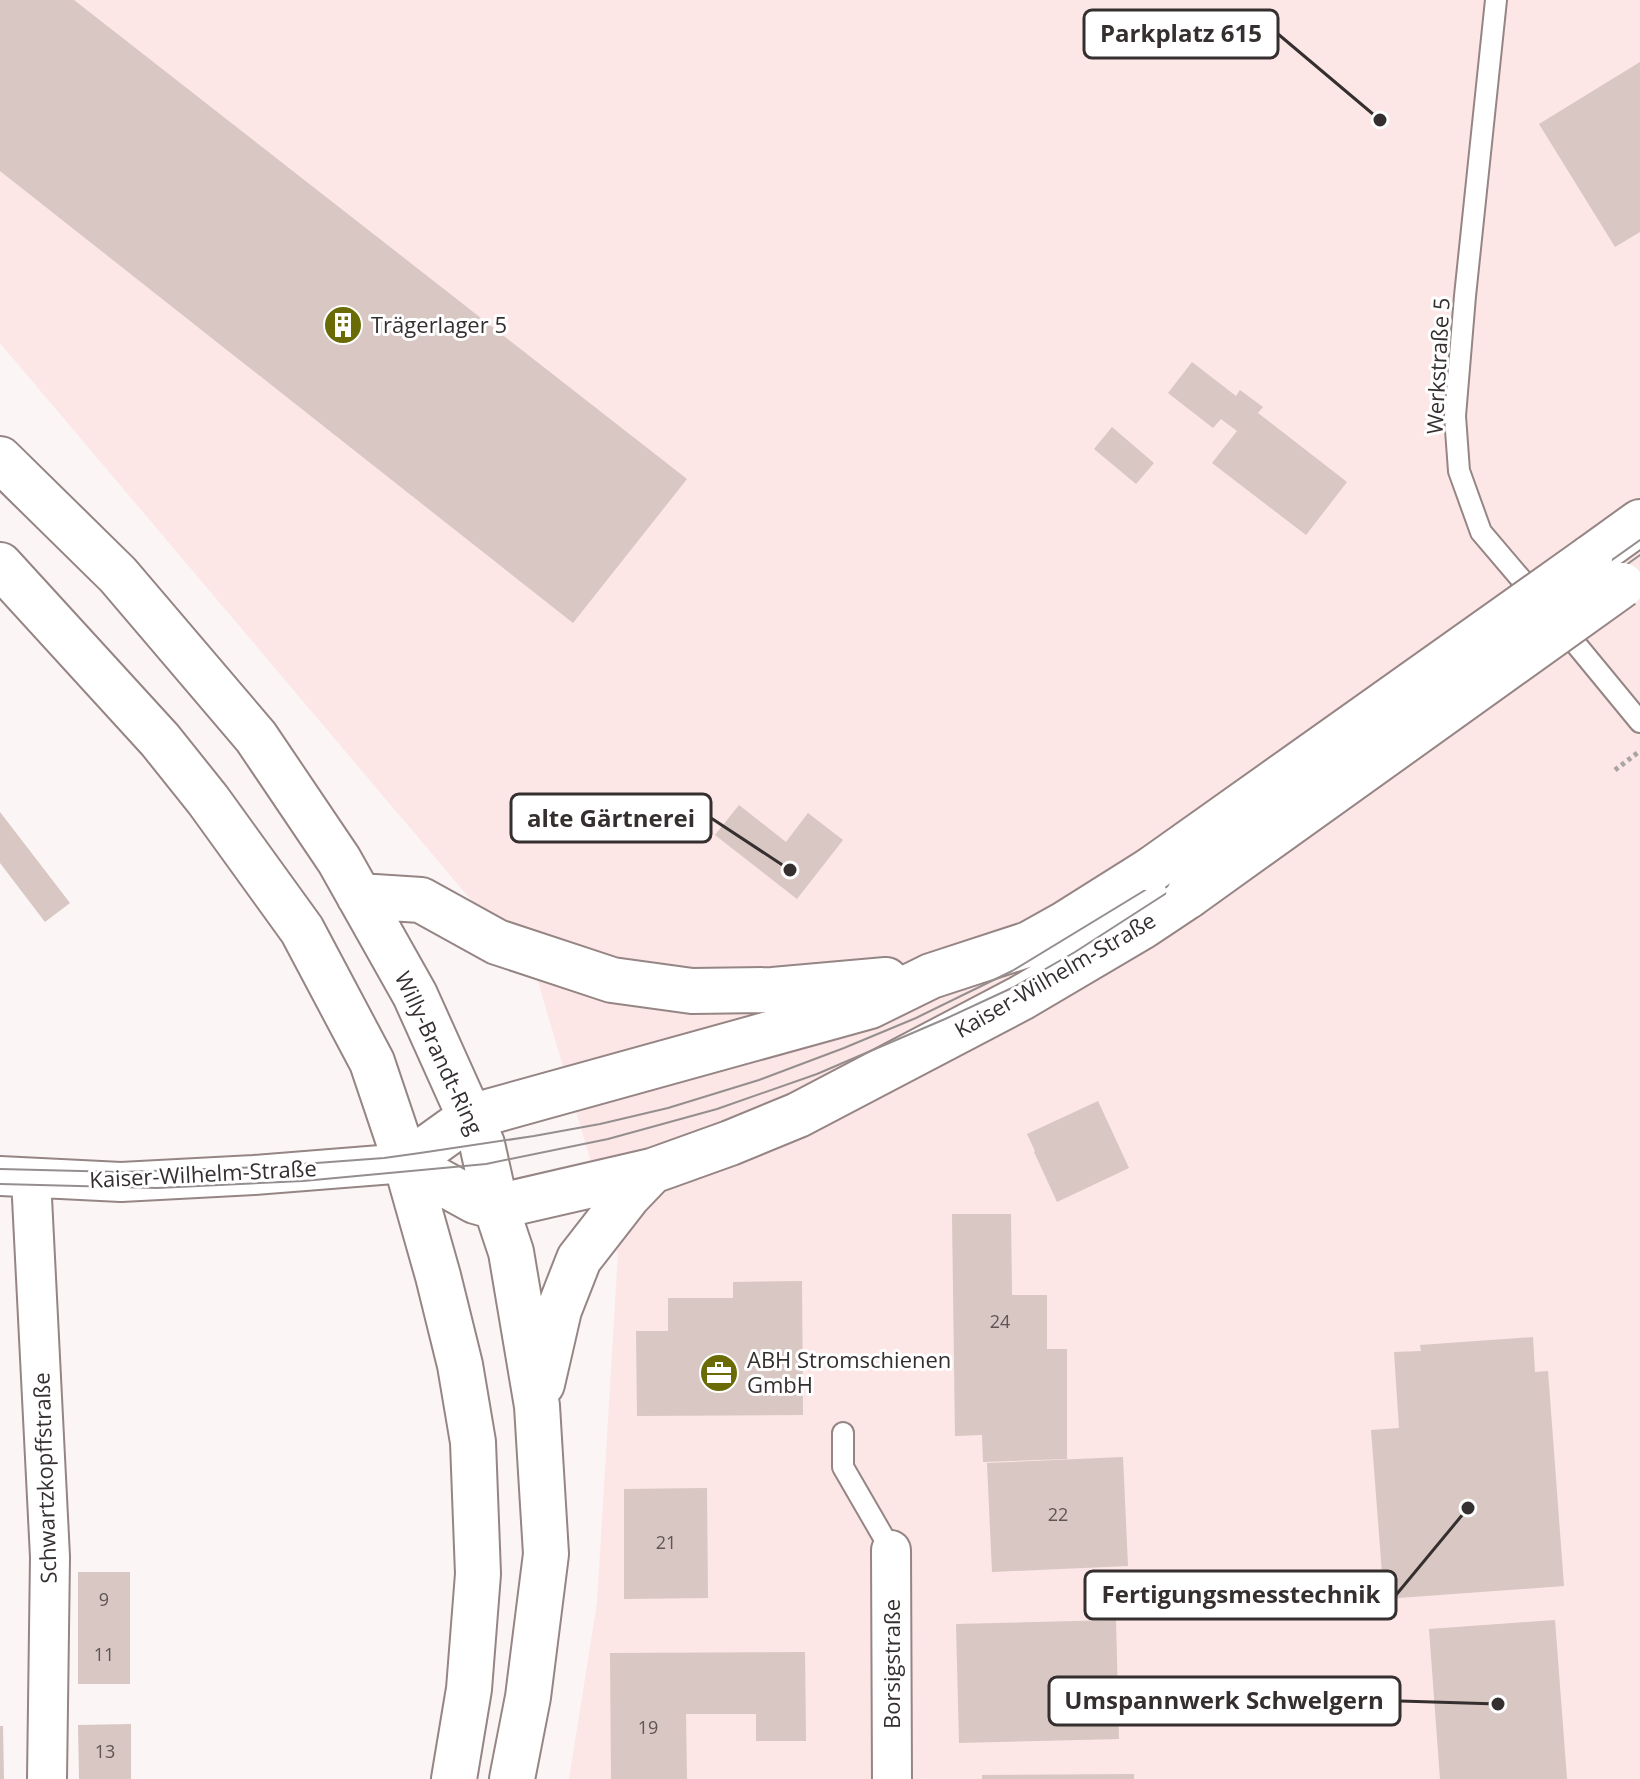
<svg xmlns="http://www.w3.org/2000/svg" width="1640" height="1779" font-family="'Open Sans',sans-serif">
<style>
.built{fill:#fce6e6}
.building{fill:#d8c7c3}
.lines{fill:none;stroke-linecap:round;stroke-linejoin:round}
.lane-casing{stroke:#958584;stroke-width:24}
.street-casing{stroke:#958584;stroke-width:42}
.secondary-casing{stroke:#958584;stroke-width:48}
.path{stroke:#aaa4a4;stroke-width:5;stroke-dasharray:4 4;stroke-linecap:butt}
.lane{stroke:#fff;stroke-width:20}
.street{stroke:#fff;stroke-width:38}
.secondary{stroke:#fff;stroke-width:44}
.tram{stroke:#958e8e;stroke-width:2}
.secondary-bridge-casing{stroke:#958584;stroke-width:48;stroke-linecap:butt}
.secondary-bridge{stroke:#fff;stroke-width:44}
.labels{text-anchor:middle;stroke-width:6;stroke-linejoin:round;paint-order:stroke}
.number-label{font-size:18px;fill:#5e5554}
.poi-label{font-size:22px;fill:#352f2f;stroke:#fff;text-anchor:start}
.street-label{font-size:22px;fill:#352f2f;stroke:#fff}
.leader{fill:none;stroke:#352f2f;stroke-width:3}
.callout-dot{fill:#352f2f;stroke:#fff;stroke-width:3}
.callout{fill:#fff;stroke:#352f2f;stroke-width:3}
.callout-label{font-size:24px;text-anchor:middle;font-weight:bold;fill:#352f2f}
</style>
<rect width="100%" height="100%" fill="#fcf5f5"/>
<!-- built -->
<path class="built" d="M 0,0 L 1640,0 L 1640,1779 L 569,1779 L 597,1603 L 618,1254 L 537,978 L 0,343 Z"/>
<!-- building -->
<path class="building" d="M 0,0 L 74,0 L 687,479 L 573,623 L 0,171 Z
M 1640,62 L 1640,232 L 1615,247 L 1539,124 Z
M 1192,362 L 1236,396 L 1240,390 L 1263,407 L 1258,413 L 1347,482 L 1306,535 L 1212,463 L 1237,431 L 1221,419 L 1213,428 L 1168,393 Z
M 1112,427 L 1154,463 L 1136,484 L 1094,449 Z
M 739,805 L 786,842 L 808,813 L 843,840 L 797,899 L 715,835 Z
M 0,812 L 70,903 L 45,922 L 0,863 Z
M 1098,1101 L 1129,1168 L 1057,1202 L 1034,1152 L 1035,1151 L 1027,1134 Z
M 952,1214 L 1011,1214 L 1012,1295 L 1047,1295 L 1047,1349 L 1067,1349 L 1067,1459 L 983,1462 L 982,1435 L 955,1436 Z
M 802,1281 L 803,1415 L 637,1416 L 636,1331 L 668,1331 L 668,1298 L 733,1298 L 733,1282 Z
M 1533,1337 L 1535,1372 L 1548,1371 L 1564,1586 L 1384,1599 L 1371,1430 L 1399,1428 L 1394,1352 L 1421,1351 L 1420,1345 Z
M 1123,1457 L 1128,1566 L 992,1572 L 987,1463 Z
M 707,1488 L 708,1598 L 624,1599 L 624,1489 Z
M 78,1572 L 130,1572 L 130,1684 L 78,1684 Z
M 1116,1620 L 1119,1739 L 959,1743 L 956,1624 Z
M 1555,1620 L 1567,1779 L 1440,1779 L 1429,1629 Z
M 805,1652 L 806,1741 L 756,1741 L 756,1714 L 686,1714 L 687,1779 L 611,1779 L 610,1653 Z
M 131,1724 L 131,1779 L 79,1779 L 78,1725 Z
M 0,1726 L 3,1726 L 4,1779 L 0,1779 Z
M 1134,1774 L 1134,1779 L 982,1779 L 982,1775 Z"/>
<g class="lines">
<defs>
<path id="lane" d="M 1496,0 L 1465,296 L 1455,416 L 1459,471 L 1481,532 L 1538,599
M 1561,626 L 1640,722
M 843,1433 L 843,1467 L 891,1550"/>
<path id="street" d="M 0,1176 L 121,1182 L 254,1175 L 406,1163
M 31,1178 L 50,1557 L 47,1779
M 891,1550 L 892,1779"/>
<path id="secondary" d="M 0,459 L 118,575 L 256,737 L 339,860 L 415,995 L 482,1144 L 496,1207 L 511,1252 L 537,1406 L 546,1554 L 528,1697 L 512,1779
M 1590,558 L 1640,522
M 0,565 L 160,740 L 208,800 L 302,930 L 372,1062 L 406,1163 L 438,1276 L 460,1365 L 473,1442 L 478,1574 L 469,1689 L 454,1779
M 359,896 L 421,900 L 497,942 L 612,980 L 692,991 L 773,990 L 886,980
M 406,1163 L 475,1201 L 496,1207 L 652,1171 L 730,1143 L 798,1115 L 1021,998 L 1143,926 L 1188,896
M 406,1163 L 470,1117 L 870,1006 L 931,976 L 1029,944 L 1063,925 L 1152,869
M 542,1384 L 559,1310 L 579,1259 L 628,1196 L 652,1171"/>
</defs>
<!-- lane casing -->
<use href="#lane" class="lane-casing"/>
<!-- street casing -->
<use href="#street" class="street-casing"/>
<!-- secondary casing -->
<use href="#secondary" class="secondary-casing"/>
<!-- path -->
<path class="path" d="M 1615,770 L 1640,751"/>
<!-- lane -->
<use href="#lane" class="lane"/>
<!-- street -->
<use href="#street" class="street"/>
<!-- secondary -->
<use href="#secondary" class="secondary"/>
<!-- tram -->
<path class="tram" d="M 0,1169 L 121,1172 L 262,1167 L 384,1158 L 420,1153 L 534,1136 L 600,1124 L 668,1108 L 759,1080 L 844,1048 L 916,1018 L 1012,971 L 1165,878 L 1640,540
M 0,1184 L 157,1188 L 303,1181 L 486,1164 L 608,1139 L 717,1109 L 817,1074 L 945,1019 L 1014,987 L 1075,952 L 1176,887 L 1640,555"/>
<defs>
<path id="secondary-bridge" d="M 1152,869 L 1590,558
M 1188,896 L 1622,585"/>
</defs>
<!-- secondary-bridge casing -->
<use href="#secondary-bridge" class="secondary-bridge-casing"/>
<!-- secondary-bridge -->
<use href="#secondary-bridge" class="secondary-bridge"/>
</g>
<!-- icons -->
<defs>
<symbol id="building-disc" viewBox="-11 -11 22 22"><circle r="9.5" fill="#6a6a06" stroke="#fff"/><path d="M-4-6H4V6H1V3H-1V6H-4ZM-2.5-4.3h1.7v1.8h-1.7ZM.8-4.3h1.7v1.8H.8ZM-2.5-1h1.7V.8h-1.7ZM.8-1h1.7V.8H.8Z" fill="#fff"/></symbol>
<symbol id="office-disc" viewBox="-11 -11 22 22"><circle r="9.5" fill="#6a6a06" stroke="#fff"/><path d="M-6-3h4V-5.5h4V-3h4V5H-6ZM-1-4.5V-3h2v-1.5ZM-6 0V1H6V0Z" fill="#fff"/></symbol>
</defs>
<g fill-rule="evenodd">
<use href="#building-disc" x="321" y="303" width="44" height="44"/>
<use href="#office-disc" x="697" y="1351" width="44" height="44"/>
</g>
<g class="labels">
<!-- number labels -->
<g class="number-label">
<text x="1000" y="1328">24</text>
<text x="1058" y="1521">22</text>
<text x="666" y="1549">21</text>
<text x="104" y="1606">9</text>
<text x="104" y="1661">11</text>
<text x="648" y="1734">19</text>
<text x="105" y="1758">13</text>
</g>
<!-- poi labels -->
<g class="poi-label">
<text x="371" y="333">Trägerlager 5</text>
<text x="747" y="1368">ABH Stromschienen<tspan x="747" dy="25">GmbH</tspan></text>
</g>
<!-- street labels -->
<g class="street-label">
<text transform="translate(1438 366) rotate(-87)" y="8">Werkstraße 5</text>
<text transform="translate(1055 975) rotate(-30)" y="8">Kaiser-Wilhelm-Straße</text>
<text transform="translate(439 1053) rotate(65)" y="8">Willy-Brandt-Ring</text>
<text transform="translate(203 1174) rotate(-3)" y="8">Kaiser-Wilhelm-Straße</text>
<text transform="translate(45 1478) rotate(-92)" y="8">Schwartzkopffstraße</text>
<text transform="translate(892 1664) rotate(-90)" y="8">Borsigstraße</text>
</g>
</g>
<!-- callouts -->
<path class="leader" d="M1380 120L1278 34M790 870L711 818M1468 1508L1396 1595M1498 1704L1400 1701"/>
<g class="callout-dot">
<circle cx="1380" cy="120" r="8"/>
<circle cx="790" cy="870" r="8"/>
<circle cx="1468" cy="1508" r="8"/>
<circle cx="1498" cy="1704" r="8"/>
</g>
<g class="callout">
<rect x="1084" y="10" width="194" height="48" rx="8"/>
<rect x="511" y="794" width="200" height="48" rx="8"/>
<rect x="1085" y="1571" width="311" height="48" rx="8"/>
<rect x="1049" y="1677" width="351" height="48" rx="8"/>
</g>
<g class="callout-label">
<text x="1181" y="42">Parkplatz 615</text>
<text x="611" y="827">alte Gärtnerei</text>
<text x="1241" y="1603">Fertigungsmesstechnik</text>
<text x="1224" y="1709">Umspannwerk Schwelgern</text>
</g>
</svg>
